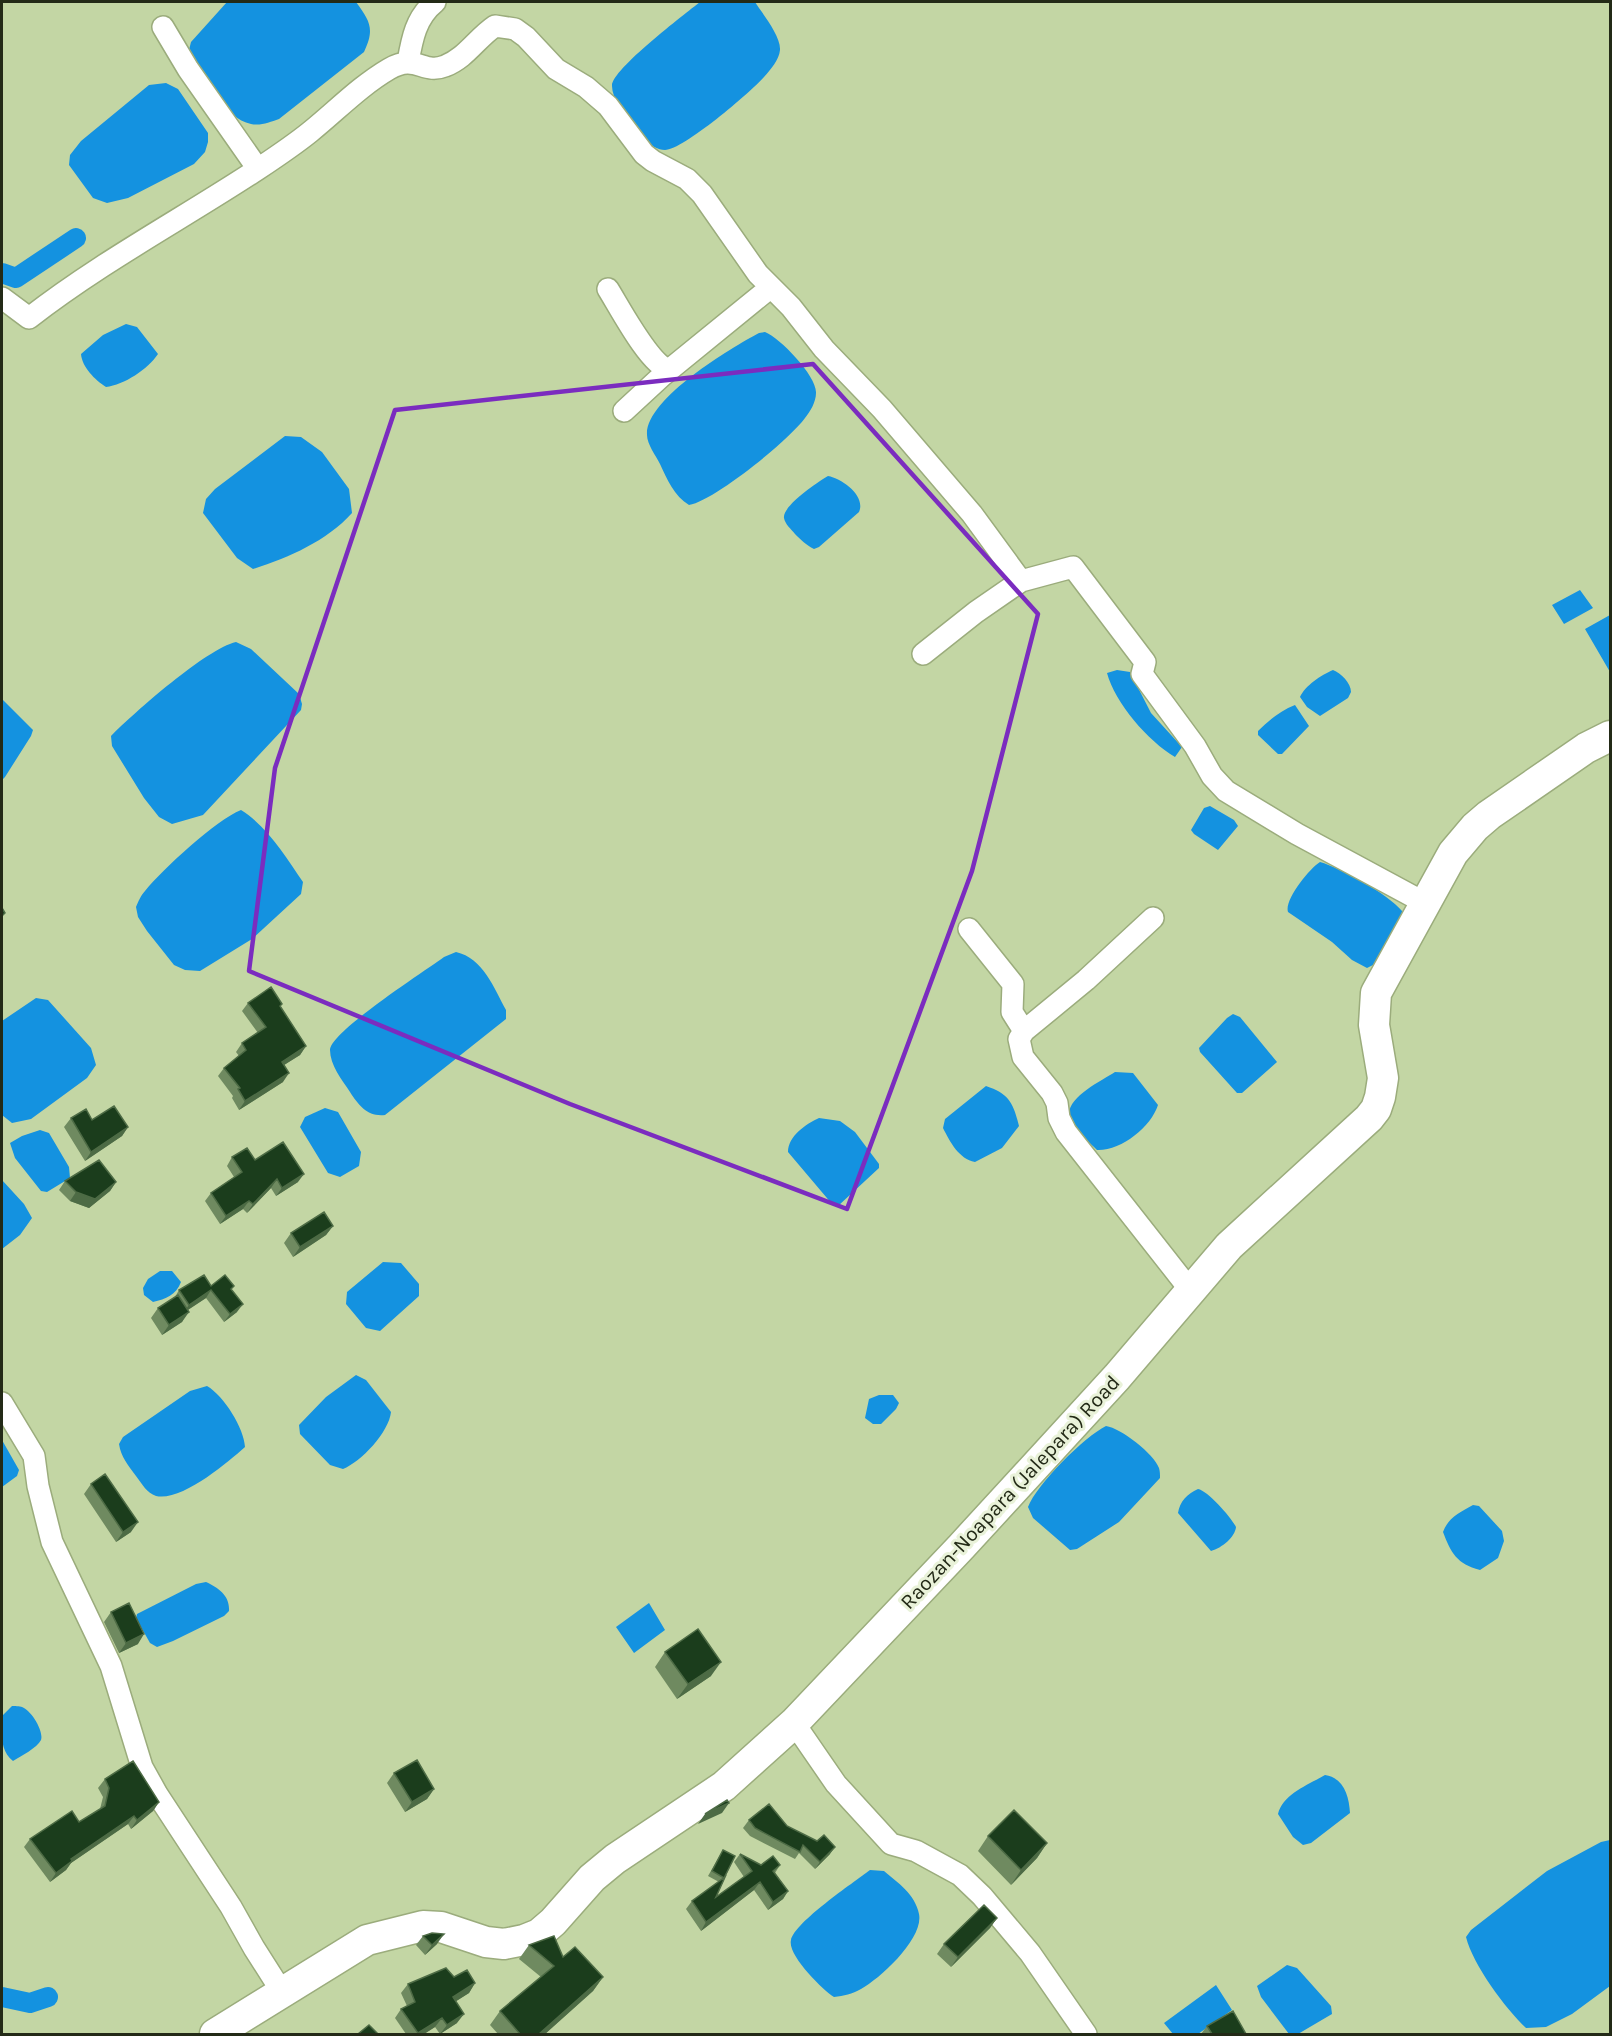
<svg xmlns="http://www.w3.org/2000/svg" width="1612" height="2036" font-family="Karla,sans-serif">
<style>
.water{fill:#1492e0}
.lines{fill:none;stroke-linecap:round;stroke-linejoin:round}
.canal{stroke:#1492e0;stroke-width:20}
.minor-casing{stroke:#9bac7c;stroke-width:24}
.secondary-casing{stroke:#9bac7c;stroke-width:33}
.minor{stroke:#fff;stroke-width:21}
.secondary{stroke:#fff;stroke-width:30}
.wall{fill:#6f8a60}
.shaded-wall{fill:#4d6b45}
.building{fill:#1b3d1c;stroke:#4d6b45;stroke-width:1.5}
.marked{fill:none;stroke:#7b2cbf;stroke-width:4.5;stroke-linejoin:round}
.labels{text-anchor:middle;stroke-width:6;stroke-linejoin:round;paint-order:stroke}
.street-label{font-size:21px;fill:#232a17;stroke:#e9f2d9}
</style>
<rect width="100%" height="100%" fill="#c3d6a4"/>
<!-- water -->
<path class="water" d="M 227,2 L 356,2 C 370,21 375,29 364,52 L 279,119 C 270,122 261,126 251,124 C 225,119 202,75 188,54 L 191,42 Z
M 700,2 L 755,2 C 762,13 781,36 780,50 C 779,60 771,69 764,77 C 751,92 683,150 665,150 C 651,150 638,133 631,122 C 624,112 612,99 612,86 C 611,70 685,14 700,2 Z
M 166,83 L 178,89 L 208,133 L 208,142 L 205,152 L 194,164 L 128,198 L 107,203 L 93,198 L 69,165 L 70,155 L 81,141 L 149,85 Z
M 126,324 L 137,327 L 158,354 C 148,369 124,385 106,387 C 95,380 82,367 81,354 L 103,335 Z
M 765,332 C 780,338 817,376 816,393 C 816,402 810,412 805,418 C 788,441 715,500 689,505 C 674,496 667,479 660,464 C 656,456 647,444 647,435 C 645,399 731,348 759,333 Z
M 285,436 L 301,437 L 322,452 L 349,489 L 352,513 C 327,541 288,558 253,569 L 237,558 L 203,513 L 206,499 L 215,489 Z
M 828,476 C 843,479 866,496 859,512 L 819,547 L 814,549 C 806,545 801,540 795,534 C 791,529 785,524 784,518 C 782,506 818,482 828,476 Z
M 1580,590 L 1593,608 L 1564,624 L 1552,605 Z
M 1610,615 L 1610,672 L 1585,629 Z
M 236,642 L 251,649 L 299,694 L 302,704 L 301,710 L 203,815 L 172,824 L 159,817 L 144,798 L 112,746 L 111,736 C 135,712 206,649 236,642 Z
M 1117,670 L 1130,672 L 1151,713 L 1182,747 L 1175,757 C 1148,741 1115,703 1107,673 Z
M 1333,670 C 1341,673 1351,683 1351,692 L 1348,698 L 1320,716 L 1307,707 L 1300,697 C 1305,686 1321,675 1333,670 Z
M 2,699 L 33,730 L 31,736 L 5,777 L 2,780 Z
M 1295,705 L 1309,726 L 1282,754 L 1278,754 L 1258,735 L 1258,731 C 1269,720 1280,711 1295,705 Z
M 1210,806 L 1234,820 L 1238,826 L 1218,850 L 1194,834 L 1191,830 L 1204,808 Z
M 241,810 C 267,826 286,857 303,882 L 301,894 L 252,939 L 200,971 L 185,970 L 174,965 L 147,931 L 138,917 L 136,907 C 138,902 141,895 145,891 C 163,869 216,820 241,810 Z
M 1320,862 C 1341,868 1388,894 1402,911 L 1404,915 L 1375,964 L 1367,968 L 1352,960 L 1332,942 L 1288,912 C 1284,900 1309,869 1320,862 Z
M 456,952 C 483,958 494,988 506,1010 L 506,1019 L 385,1115 C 368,1117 359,1106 350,1092 C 342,1080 330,1065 330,1050 C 330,1032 425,971 444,957 Z
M 36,998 L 48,1000 L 91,1048 L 96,1065 L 87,1078 L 31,1119 L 12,1123 L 2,1115 L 2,1021 Z
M 1233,1014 L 1240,1017 L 1277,1062 L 1242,1093 L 1237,1093 L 1200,1052 L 1199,1048 L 1227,1018 Z
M 1115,1072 L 1133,1073 L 1158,1105 C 1151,1127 1121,1151 1097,1150 C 1088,1141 1076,1132 1071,1121 C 1060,1100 1100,1082 1115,1072 Z
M 986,1086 C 1009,1094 1013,1102 1019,1126 L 1002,1148 L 975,1162 C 959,1159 950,1142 943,1128 L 945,1119 Z
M 325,1108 L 338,1112 L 361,1152 L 359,1166 L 340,1177 L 328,1173 L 300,1127 L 305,1117 Z
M 819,1118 L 840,1121 L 855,1132 L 879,1164 L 879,1168 L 838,1206 L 832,1204 L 788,1152 C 788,1136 806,1124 819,1118 Z
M 40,1130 L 49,1133 L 69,1167 L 70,1178 L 47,1192 L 41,1191 L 15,1158 L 10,1143 L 22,1136 Z
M 2,1180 L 24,1204 L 32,1218 L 20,1235 L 2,1249 Z
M 383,1262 L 401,1263 L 419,1284 L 419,1296 L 380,1331 L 366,1328 L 346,1304 L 347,1292 Z
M 160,1271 L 172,1271 L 181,1282 C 176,1295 166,1299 153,1302 L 144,1295 L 143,1288 L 148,1279 Z
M 356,1375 L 366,1380 L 391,1412 C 389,1432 361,1462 343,1469 L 330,1465 L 300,1434 L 299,1425 L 326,1397 Z
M 207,1386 C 224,1396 244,1428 245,1447 C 227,1463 181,1502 156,1496 C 147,1493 142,1484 136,1476 C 128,1465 121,1457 119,1444 L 123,1437 L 190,1391 Z
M 879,1395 L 893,1395 L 899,1403 L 896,1409 L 881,1424 L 873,1424 L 865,1418 L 869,1399 Z
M 1106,1426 C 1121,1428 1154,1454 1159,1468 C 1160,1471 1160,1475 1160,1478 L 1119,1522 L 1077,1549 L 1070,1550 L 1033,1518 L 1028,1507 C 1037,1484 1084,1437 1106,1426 Z
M 2,1440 L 19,1470 L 17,1476 L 2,1487 Z
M 1198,1489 C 1208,1491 1231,1517 1236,1527 C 1235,1537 1222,1548 1211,1551 L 1178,1513 C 1180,1501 1187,1494 1198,1489 Z
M 1473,1505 L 1479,1506 L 1502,1531 L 1504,1541 L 1498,1558 L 1480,1570 C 1457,1564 1451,1553 1443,1532 C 1448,1518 1460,1512 1473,1505 Z
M 206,1582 C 219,1588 230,1596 229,1611 L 224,1616 L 173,1641 L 157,1647 L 150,1643 L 136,1618 L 137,1614 L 196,1584 Z
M 649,1603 L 665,1630 L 634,1653 L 616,1627 Z
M 12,1706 C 14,1706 20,1706 22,1707 C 31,1710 44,1731 41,1740 C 37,1748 21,1756 13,1761 C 0,1751 1,1732 2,1716 Z
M 1325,1775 C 1344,1778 1349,1796 1350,1813 L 1311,1843 L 1303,1845 L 1293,1837 L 1278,1814 C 1283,1794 1308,1785 1325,1775 Z
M 1610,1840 L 1610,1986 L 1572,2014 L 1546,2027 L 1526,2028 C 1505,2008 1473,1965 1466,1937 L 1471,1930 L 1547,1871 L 1601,1842 Z
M 870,1870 L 884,1871 C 898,1883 915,1894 919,1914 C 924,1938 881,1978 861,1989 C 852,1994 844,1996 834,1997 C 823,1990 787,1955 791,1940 C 795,1922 853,1883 870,1870 Z
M 1287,1965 L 1297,1968 L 1331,2006 L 1332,2014 L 1298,2034 L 1289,2034 L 1261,1997 L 1257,1986 Z
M 1216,1985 L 1232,2010 L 1198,2034 L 1173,2034 L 1164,2023 Z"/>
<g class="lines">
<!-- canal -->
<path class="canal" d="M 2,273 L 16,278 L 76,238
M 2,1997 L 30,2003 L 48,1997"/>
<defs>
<path id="minor" d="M 163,27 L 188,69 L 258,169
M 408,62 C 412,39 416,17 435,2
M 608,289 C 620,308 649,364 669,370
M 2,298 L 29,318 C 101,262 182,219 258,169 C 276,157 294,145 310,132 C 336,111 360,86 389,69 C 416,53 423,75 445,66 C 466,58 477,38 495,26 L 515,29 L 526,37 L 556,69 L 586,87 L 608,106 L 644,154 L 653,161 L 687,179 L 702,194 L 758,274 L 791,307 L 824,349 L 882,409 L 972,514 L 1021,581 L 1073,567 L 1145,662 L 1142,674 L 1195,746 L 1212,776 L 1226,791 L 1297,834 L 1425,903
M 624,411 L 663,375 L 771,287
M 923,654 L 976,612 L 1021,581
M 1153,918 L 1086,980 L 1024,1031 L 1019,1039 L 1023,1057 L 1052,1093 L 1057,1103 L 1059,1118 L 1066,1132 L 1191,1291
M 969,929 L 1013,984 L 1012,1012 L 1024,1031
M 2,1403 L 34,1456 L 38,1486 L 52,1542 L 111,1666 L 142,1767 L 157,1794 L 231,1907 L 254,1948 L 282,1992
M 794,1723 L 836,1784 L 891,1844 L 916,1851 L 960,1875 L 982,1896 L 1030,1953 L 1086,2034"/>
<path id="secondary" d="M 215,2034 L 367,1940 L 423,1926 L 441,1927 L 486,1942 L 504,1944 L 524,1940 L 539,1934 L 553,1922 L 592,1878 L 615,1859 L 724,1786 L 794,1723 L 961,1547 L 1117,1377 L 1229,1246 L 1369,1118 L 1376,1109 L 1380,1097 L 1383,1078 L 1374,1025 L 1376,993 L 1453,853 L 1475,827 L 1489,815 L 1586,748 L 1610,736"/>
</defs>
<!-- minor casing -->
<use href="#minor" class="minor-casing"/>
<!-- secondary casing -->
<use href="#secondary" class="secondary-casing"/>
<!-- minor -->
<use href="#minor" class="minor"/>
<!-- secondary -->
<use href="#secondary" class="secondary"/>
</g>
<!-- wall -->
<path class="wall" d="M 248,1003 L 281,1007 L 306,1046 L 300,1055 L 284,1065 L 283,1082 L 239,1110 L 232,1098 L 233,1096 L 218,1076 L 224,1068 L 239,1056 L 236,1052 L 242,1043 L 258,1033 L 242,1011 Z
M 71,1118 L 92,1120 L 128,1127 L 122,1136 L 85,1161 L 64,1127 Z
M 232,1157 L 255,1160 L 298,1182 L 276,1196 L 271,1188 L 247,1213 L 243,1209 L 220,1224 L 205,1201 L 211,1193 L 234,1177 L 227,1166 Z
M 65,1181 L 116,1182 L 110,1191 L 89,1208 L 70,1201 L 59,1190 Z
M 333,1226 L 326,1235 L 293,1257 L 284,1243 L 291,1233 Z
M 211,1286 L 231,1290 L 237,1312 L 224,1322 L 206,1298 L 188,1310 L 182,1322 L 162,1335 L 151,1318 L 158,1308 L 175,1297 L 179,1290 Z
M 91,1484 L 131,1532 L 116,1542 L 84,1494 Z
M 111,1612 L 138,1644 L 119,1653 L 104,1622 Z
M 665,1652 L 711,1676 L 677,1699 L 655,1667 Z
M 394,1773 L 434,1789 L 427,1799 L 405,1812 L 387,1783 Z
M 105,1779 L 159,1802 L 153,1811 L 131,1829 L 128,1824 L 71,1863 L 66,1870 L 50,1882 L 24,1847 L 30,1839 L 79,1822 L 100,1809 L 103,1797 L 98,1788 Z
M 749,1820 L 787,1826 L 830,1854 L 815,1869 L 799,1853 L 795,1859 L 750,1836 L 743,1828 Z
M 988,1836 L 1047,1843 L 1037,1858 L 1011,1885 L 978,1851 Z
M 723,1850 L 735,1856 L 716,1897 L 744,1877 L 734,1862 L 740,1854 L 761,1865 L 780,1865 L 775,1873 L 788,1891 L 783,1899 L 768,1910 L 754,1890 L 701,1931 L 686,1909 L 692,1901 L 719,1882 L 708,1876 Z
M 997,1918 L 990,1928 L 951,1967 L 937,1954 L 944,1944 Z
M 423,1936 L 437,1944 L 425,1955 L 416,1945 Z
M 529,1945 L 563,1957 L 603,1977 L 593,1991 L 545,2034 L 498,2034 L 490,2025 L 500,2011 L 541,1977 L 519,1959 Z
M 454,1977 L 475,1983 L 469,1993 L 456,2001 L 457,2023 L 440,2034 L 435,2027 L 424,2034 L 406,2034 L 395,2018 L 401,2009 L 407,2006 L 401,1993 L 408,1984 Z
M 1207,2026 L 1246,2034 L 1201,2034 Z"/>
<!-- shaded-wall -->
<path class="shaded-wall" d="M 306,1046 L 300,1055 L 276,1070 L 282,1062 Z
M 289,1073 L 283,1082 L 239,1110 L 245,1101 Z
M 128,1127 L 122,1136 L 85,1161 L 91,1152 Z
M 304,1174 L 298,1182 L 276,1196 L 282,1188 Z
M 277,1179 L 271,1188 L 247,1213 L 253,1204 Z
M 116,1182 L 110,1191 L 89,1208 L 70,1201 L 76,1192 Z
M 249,1201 L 243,1209 L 220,1224 L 226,1216 Z
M 333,1226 L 326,1235 L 293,1257 L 300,1247 Z
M 211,1290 L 206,1298 L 183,1313 L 189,1305 Z
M 243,1304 L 237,1312 L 224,1322 L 230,1314 Z
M 189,1312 L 182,1322 L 162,1335 L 169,1325 Z
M 138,1522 L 131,1532 L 116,1542 L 123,1532 Z
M 144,1634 L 138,1644 L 119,1653 L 126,1643 Z
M 721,1662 L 711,1676 L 677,1699 L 688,1684 Z
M 434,1789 L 427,1799 L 405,1812 L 412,1802 Z
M 159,1802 L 153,1811 L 131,1829 L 137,1820 Z
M 729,1803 L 722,1813 L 698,1824 L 705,1814 Z
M 134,1816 L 128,1824 L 71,1863 L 66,1870 L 50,1882 L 56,1873 L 71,1859 Z
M 1047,1843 L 1037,1858 L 1011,1885 L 1021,1870 Z
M 835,1847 L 830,1854 L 815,1869 L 820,1862 Z
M 760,1882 L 754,1890 L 701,1931 L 706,1922 Z
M 788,1891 L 783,1899 L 768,1910 L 773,1902 Z
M 997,1918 L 990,1928 L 951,1967 L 958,1957 Z
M 444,1934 L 437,1944 L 425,1955 L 432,1945 Z
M 603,1977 L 593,1991 L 545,2034 L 539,2034 Z
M 475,1983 L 469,1993 L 447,2007 L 453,1997 Z
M 464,2014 L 457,2023 L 440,2034 L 447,2025 Z
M 442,2018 L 435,2027 L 424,2034 L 417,2034 Z"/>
<!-- building -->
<path class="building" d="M 2,908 L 5,913 L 2,916 Z
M 271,987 L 282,1004 L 280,1006 L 306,1046 L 282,1062 L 289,1073 L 245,1101 L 238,1089 L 240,1088 L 224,1068 L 246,1050 L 242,1043 L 266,1027 L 248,1003 Z
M 114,1106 L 128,1127 L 91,1152 L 71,1118 L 86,1109 L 92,1120 Z
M 283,1142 L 304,1174 L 282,1188 L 277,1179 L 253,1204 L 249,1201 L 226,1216 L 211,1193 L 242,1172 L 232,1157 L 247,1148 L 255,1160 Z
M 99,1160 L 116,1182 L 95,1199 L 76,1192 L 65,1181 Z
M 324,1212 L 333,1226 L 300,1247 L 291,1233 Z
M 204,1275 L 211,1286 L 225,1275 L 234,1286 L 231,1289 L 243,1304 L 230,1314 L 211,1290 L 189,1305 L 179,1290 Z
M 178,1295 L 189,1312 L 169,1325 L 158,1308 Z
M 105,1474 L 138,1522 L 123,1532 L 91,1484 Z
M 129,1603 L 144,1634 L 126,1643 L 111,1612 Z
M 698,1629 L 721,1662 L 688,1684 L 665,1652 Z
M 417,1760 L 434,1789 L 412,1802 L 394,1773 Z
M 133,1761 L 159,1802 L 137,1820 L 134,1816 L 71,1859 L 72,1861 L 56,1873 L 30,1839 L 72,1811 L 79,1822 L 105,1806 L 109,1788 L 105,1779 Z
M 727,1800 L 729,1803 L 705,1814 Z
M 769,1804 L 787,1826 L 817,1841 L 824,1835 L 835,1847 L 820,1862 L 803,1845 L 800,1852 L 755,1828 L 749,1820 Z
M 1014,1810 L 1047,1843 L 1021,1870 L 988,1836 Z
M 723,1850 L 735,1856 L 724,1878 L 712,1871 Z
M 740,1854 L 761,1865 L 773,1856 L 780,1865 L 773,1871 L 788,1891 L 773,1902 L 760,1882 L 706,1922 L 692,1901 L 725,1877 L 716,1897 L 752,1871 Z
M 984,1905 L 997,1918 L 958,1957 L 944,1944 Z
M 432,1933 L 444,1934 L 432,1945 L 423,1936 Z
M 554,1936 L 563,1957 L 575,1947 L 603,1977 L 539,2034 L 520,2034 L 500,2011 L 554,1966 L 529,1945 Z
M 446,1968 L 454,1977 L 467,1970 L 475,1983 L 453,1997 L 464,2014 L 447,2025 L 442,2018 L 418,2033 L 401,2009 L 415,2002 L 408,1984 Z
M 1233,2011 L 1246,2034 L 1212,2034 L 1207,2026 Z
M 369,2025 L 378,2034 L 358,2034 Z"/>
<!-- marked area -->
<path class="marked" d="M 813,364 L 1038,614 L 972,871 L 847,1209 L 570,1104 L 249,971 L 275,768 L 395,410 Z"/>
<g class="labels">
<!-- street labels -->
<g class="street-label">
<text transform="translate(1010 1492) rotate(-47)" y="7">Raozan-Noapara (Jalepara) Road</text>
</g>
</g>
<!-- border -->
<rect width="1612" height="2036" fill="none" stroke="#232a17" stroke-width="6"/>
</svg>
